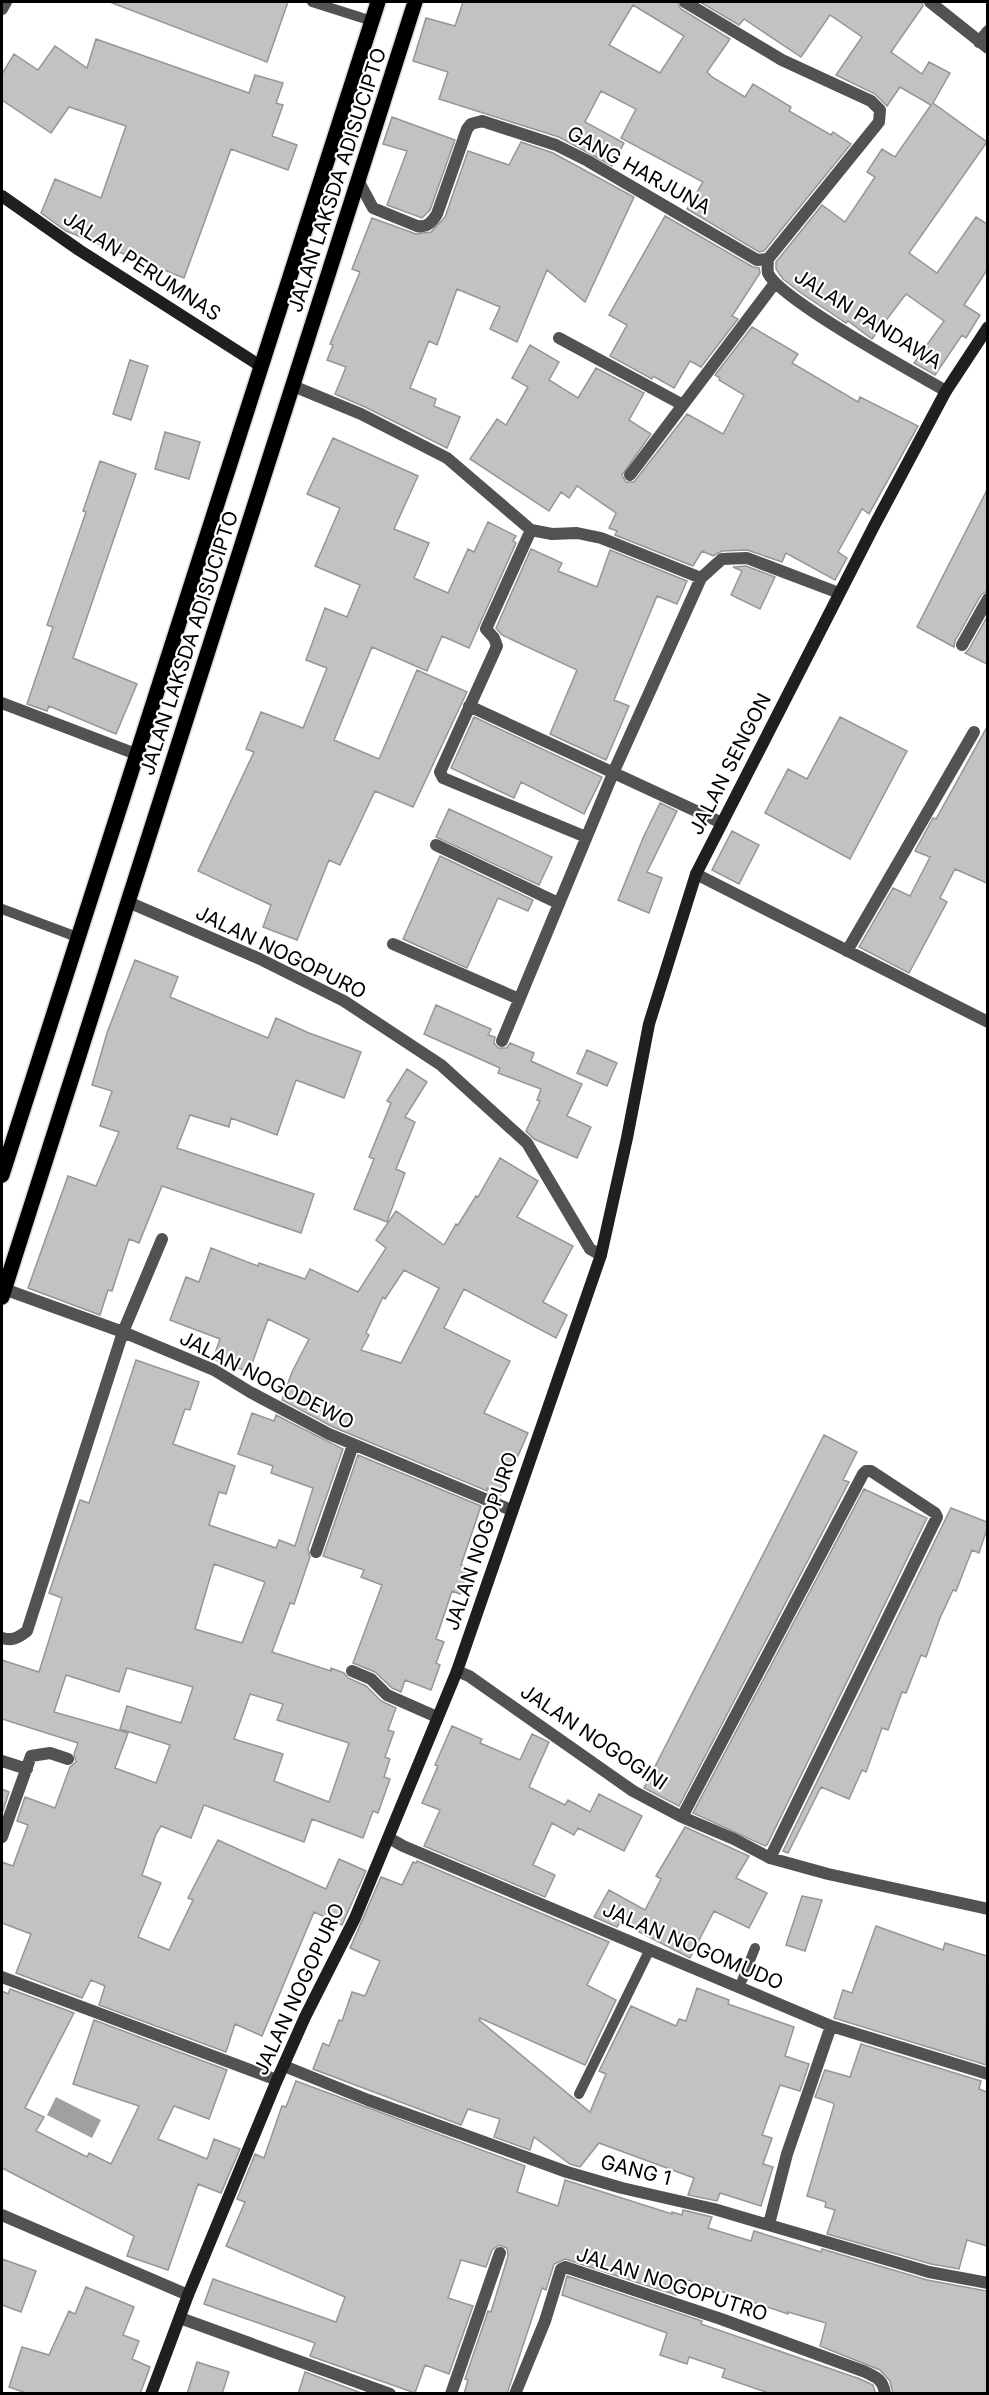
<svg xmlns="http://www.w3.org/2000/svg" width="989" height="2395" font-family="Inter,sans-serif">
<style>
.water{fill:#a0a0a0}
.building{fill:#c2c2c2;stroke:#969696;stroke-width:1.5;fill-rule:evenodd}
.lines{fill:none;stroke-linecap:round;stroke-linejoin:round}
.primary-casing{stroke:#dbdbdb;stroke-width:18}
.lane{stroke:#525252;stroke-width:10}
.street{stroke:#525252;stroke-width:12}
.secondary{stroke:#1f1f1f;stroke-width:12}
.primary{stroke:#000;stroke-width:15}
.labels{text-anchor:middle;stroke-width:4.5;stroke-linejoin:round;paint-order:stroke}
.street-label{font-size:20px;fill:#000;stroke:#fff}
</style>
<rect width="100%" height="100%" fill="#fff"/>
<!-- water -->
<path class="water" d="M 56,2097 L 101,2120 L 92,2138 L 47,2115 Z"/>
<!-- building -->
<path class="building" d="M 112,2 L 288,2 L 267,62 L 112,3 Z
M 463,2 L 677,2 L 681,9 L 730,39 L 707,72 L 712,77 L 745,97 L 753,84 L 791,107 L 789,111 L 831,135 L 833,132 L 851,144 L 764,251 L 759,252 L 687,209 L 703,182 L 621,138 L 636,109 L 601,91 L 585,122 L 624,143 L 612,166 L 559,137 L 439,99 L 448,72 L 413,61 L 426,18 L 455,26 ZM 633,5 L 684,36 L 660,73 L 609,45 Z
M 700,2 L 922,2 L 923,6 L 891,52 L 922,74 L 929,62 L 950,73 L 933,103 L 987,142 L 909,253 L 937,273 L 976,217 L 987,224 L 987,270 L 964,305 L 980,315 L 966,338 L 962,335 L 935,375 L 914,363 L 944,321 L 906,294 L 872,339 L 848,321 L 846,323 L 801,293 L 783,279 L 776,269 L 776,262 L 822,205 L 845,222 L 875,177 L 867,172 L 882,149 L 895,157 L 931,105 L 900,87 L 887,106 L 875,94 L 836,75 L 862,37 L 830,15 L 801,57 L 744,19 L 739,25 Z
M 96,39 L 249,93 L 255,75 L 283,83 L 276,103 L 283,105 L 272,136 L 297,145 L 288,170 L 231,149 L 184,278 L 66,231 L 41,213 L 55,179 L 101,198 L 126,126 L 69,107 L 51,133 L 2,100 L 2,74 L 14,54 L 38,70 L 55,46 L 87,68 Z
M 392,117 L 455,140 L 430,210 L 422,218 L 387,205 L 407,151 L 383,144 Z
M 521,142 L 553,153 L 634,197 L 585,302 L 547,270 L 517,342 L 490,329 L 500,307 L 457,289 L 437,345 L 429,341 L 410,388 L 436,399 L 434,406 L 460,417 L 447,448 L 365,407 L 335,394 L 346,367 L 327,360 L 333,345 L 330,344 L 360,272 L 352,269 L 372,218 L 416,234 L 431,232 L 445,217 L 468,151 L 509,165 Z
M 665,216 L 753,267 L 759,268 L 760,273 L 732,316 L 738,319 L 701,367 L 690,361 L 674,388 L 653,376 L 652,379 L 610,356 L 627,325 L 609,315 Z
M 752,327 L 798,354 L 792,363 L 858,402 L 860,397 L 918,426 L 869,514 L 862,509 L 838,552 L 847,558 L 835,580 L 786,553 L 782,562 L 747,550 L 722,551 L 713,556 L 702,551 L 693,566 L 615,535 L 617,531 L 609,528 L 616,513 L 577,486 L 569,498 L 561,492 L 549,511 L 470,459 L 497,419 L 506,425 L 528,387 L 512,378 L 530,345 L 559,362 L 549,380 L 578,398 L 596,368 L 644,393 L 629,420 L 651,434 L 622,475 L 626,482 L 634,482 L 687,414 L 723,434 L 744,395 L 719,380 L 720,378 L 715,375 Z
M 130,360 L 148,366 L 131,420 L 113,414 Z
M 165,432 L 200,442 L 189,479 L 155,469 Z
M 333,438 L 418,476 L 394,529 L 429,543 L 414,578 L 448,593 L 468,549 L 474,552 L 488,522 L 516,536 L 513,541 L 516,543 L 469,648 L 442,636 L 427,671 L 372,647 L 334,740 L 379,759 L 417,670 L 467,692 L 413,807 L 375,791 L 340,865 L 329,860 L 297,940 L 263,927 L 271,905 L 198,871 L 254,752 L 246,749 L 261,712 L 303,728 L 327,668 L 306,660 L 325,608 L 347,617 L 360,585 L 315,566 L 340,508 L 307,494 Z
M 100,461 L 136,474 L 73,658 L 137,684 L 116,734 L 49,706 L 47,711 L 27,704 L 53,627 L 47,625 L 86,512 L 83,511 Z
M 987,490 L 987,591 L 981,595 L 955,641 L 954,647 L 917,627 Z
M 531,549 L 562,563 L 558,571 L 597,587 L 610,550 L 687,581 L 677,604 L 657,596 L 614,700 L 629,706 L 606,760 L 550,734 L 577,670 L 502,635 L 496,628 Z
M 746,566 L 775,577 L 760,609 L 731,595 L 742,571 L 733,567 Z
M 987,617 L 987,664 L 965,653 L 969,649 Z
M 474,717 L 602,777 L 584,814 L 521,782 L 514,798 L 451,768 Z
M 840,717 L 907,751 L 850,859 L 765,813 L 788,769 L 807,779 Z
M 987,727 L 987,883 L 955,869 L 940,898 L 947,902 L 909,973 L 859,947 L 893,888 L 910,896 L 930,857 L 915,851 L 933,818 L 936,819 Z
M 660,803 L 677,811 L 647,872 L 662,878 L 649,913 L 618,900 L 643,838 Z
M 449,809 L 552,857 L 539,885 L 436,837 Z
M 732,831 L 759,845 L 739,884 L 712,870 Z
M 440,856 L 533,900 L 528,911 L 498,898 L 467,968 L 403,939 Z
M 135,960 L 178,977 L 170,997 L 268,1038 L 276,1018 L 309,1033 L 361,1052 L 344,1098 L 296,1080 L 277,1135 L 231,1118 L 229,1127 L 190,1115 L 177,1148 L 314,1194 L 301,1233 L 162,1186 L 139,1243 L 129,1239 L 112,1291 L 108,1290 L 100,1315 L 28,1288 L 68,1176 L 96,1186 L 119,1132 L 100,1126 L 112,1091 L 92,1085 L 107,1033 Z
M 436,1005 L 491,1029 L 488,1035 L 495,1037 L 494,1043 L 498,1048 L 507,1048 L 510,1043 L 534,1053 L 531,1061 L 582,1084 L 567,1116 L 591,1127 L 577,1158 L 534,1139 L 526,1131 L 540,1101 L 537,1100 L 541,1089 L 498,1073 L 500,1068 L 424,1034 Z
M 587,1050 L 617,1063 L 607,1086 L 577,1073 Z
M 407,1069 L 427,1082 L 405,1117 L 415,1122 L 396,1169 L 405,1173 L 387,1222 L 354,1209 L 374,1159 L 369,1157 L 391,1103 L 387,1101 Z
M 500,1158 L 538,1181 L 517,1217 L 573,1246 L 543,1302 L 567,1315 L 556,1338 L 464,1289 L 444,1328 L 510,1361 L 484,1413 L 528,1433 L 501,1495 L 487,1488 L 487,1491 L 333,1427 L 282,1400 L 292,1372 L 309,1339 L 268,1319 L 249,1372 L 213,1359 L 220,1339 L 170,1320 L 186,1277 L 199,1282 L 211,1248 L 258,1266 L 259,1263 L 305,1279 L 310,1269 L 358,1292 L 386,1248 L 376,1240 L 396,1211 L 444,1245 L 456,1224 L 458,1225 L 476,1196 L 478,1197 ZM 404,1270 L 439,1288 L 401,1363 L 361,1350 L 369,1335 L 366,1333 L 383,1297 L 385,1299 Z
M 136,1360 L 199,1382 L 190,1410 L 185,1409 L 173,1444 L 235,1466 L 226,1494 L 219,1492 L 209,1525 L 276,1548 L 279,1540 L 295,1546 L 313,1488 L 271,1473 L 273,1466 L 238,1454 L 252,1413 L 274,1421 L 276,1415 L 343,1449 L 308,1549 L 310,1557 L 294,1604 L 290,1603 L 272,1652 L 331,1671 L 331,1668 L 344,1673 L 348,1678 L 366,1686 L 381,1701 L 396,1708 L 388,1730 L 394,1732 L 385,1757 L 390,1759 L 384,1777 L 390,1779 L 378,1813 L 373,1811 L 363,1838 L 312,1819 L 304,1842 L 204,1805 L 191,1838 L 161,1826 L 156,1834 L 142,1875 L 161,1883 L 138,1937 L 169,1950 L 193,1900 L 188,1898 L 218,1840 L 326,1889 L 339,1859 L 366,1871 L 342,1925 L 314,1912 L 262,2036 L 235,2024 L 226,2052 L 99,2005 L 105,1986 L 91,1980 L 82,1998 L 16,1973 L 31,1934 L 2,1923 L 2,1862 L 13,1866 L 28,1825 L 17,1821 L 25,1797 L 55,1808 L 70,1767 L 76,1762 L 74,1754 L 78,1743 L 2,1719 L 2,1660 L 39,1672 L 62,1598 L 49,1593 L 80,1500 L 89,1503 ZM 214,1564 L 265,1582 L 242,1643 L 195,1629 ZM 127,1668 L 193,1687 L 181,1723 L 127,1706 L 120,1729 L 170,1745 L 156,1783 L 115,1768 L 128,1733 L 54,1712 L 66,1675 L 119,1692 ZM 250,1694 L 283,1704 L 277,1720 L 349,1743 L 329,1802 L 274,1781 L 283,1754 L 234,1739 Z
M 824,1435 L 857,1452 L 843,1480 L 849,1482 L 679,1806 L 644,1788 Z
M 358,1455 L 481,1506 L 461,1565 L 469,1567 L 460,1594 L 452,1591 L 436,1639 L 444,1642 L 436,1663 L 440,1665 L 431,1690 L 405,1680 L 401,1692 L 392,1688 L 375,1672 L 353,1663 L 382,1585 L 361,1577 L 364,1570 L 323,1556 Z
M 864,1489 L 927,1518 L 767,1845 L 765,1846 L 693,1813 Z
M 951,1508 L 987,1522 L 987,1529 L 979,1553 L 972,1550 L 956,1591 L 953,1590 L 940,1618 L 926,1657 L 921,1655 L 906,1693 L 902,1692 L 888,1730 L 882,1728 L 866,1772 L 862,1770 L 849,1799 L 821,1787 L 788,1853 L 783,1851 Z
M 452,1726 L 482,1739 L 480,1743 L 520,1760 L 532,1734 L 549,1742 L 529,1787 L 565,1805 L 568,1800 L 590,1812 L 599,1794 L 642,1816 L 624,1851 L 578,1828 L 574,1835 L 552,1823 L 533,1865 L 555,1875 L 545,1897 L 424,1846 L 440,1810 L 422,1803 L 438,1766 L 435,1765 Z
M 2,1789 L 9,1792 L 2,1814 Z
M 685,1827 L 749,1856 L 736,1878 L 767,1893 L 749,1928 L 714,1911 L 690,1958 L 620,1922 L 617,1927 L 594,1917 L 609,1890 L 645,1910 L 661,1879 L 656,1876 Z
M 417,1861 L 609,1942 L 587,1985 L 616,2000 L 585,2065 L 480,2018 L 479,2020 L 590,2112 L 606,2074 L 599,2071 L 631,2006 L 676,2026 L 679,2019 L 686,2021 L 697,1988 L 729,2000 L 728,2004 L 794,2027 L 785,2056 L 809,2064 L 800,2091 L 780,2085 L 762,2135 L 772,2138 L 763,2164 L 773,2167 L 761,2206 L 720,2193 L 717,2201 L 688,2195 L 694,2178 L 599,2143 L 580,2167 L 570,2164 L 534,2137 L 530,2150 L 494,2137 L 500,2119 L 468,2109 L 461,2125 L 313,2069 L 323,2043 L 329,2046 L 339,2020 L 342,2021 L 352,1992 L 365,1996 L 380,1961 L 350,1948 L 381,1877 L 402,1885 L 413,1862 L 416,1863 Z
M 802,1896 L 822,1900 L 805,1951 L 786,1945 Z
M 876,1926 L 943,1950 L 945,1943 L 987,1956 L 986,2065 L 834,2018 L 843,1990 L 852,1993 Z
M 10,1989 L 74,2013 L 25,2108 L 44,2117 L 36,2131 L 87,2157 L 89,2153 L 111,2164 L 139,2106 L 73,2084 L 94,2020 L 227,2070 L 209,2119 L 174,2106 L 158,2139 L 207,2159 L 214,2139 L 240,2149 L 221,2193 L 198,2184 L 168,2270 L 127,2256 L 134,2236 L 2,2168 L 2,1991 L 8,1994 Z
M 861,2044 L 981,2081 L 979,2089 L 987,2092 L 987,2246 L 967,2240 L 959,2269 L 931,2264 L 827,2234 L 835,2210 L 825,2207 L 826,2202 L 807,2196 L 834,2105 L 833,2103 L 815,2097 L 825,2070 L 850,2077 Z
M 296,2081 L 525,2166 L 517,2192 L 558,2206 L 565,2180 L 672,2214 L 672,2212 L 682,2215 L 683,2210 L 712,2217 L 708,2228 L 751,2241 L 754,2231 L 821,2252 L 822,2249 L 927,2280 L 987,2291 L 987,2394 L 893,2394 L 890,2381 L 880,2370 L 820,2346 L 826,2323 L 788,2312 L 788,2314 L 682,2278 L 676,2295 L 565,2259 L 554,2264 L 546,2290 L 542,2288 L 507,2394 L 464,2394 L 468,2380 L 465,2379 L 488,2311 L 491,2312 L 508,2256 L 507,2248 L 499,2245 L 492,2250 L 486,2267 L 461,2260 L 448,2298 L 473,2306 L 449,2374 L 425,2365 L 415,2393 L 310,2356 L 315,2343 L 204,2304 L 213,2279 L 336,2322 L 345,2297 L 226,2246 L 245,2202 L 237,2199 L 255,2154 L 264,2158 L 282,2106 L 286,2107 Z
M 2,2259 L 36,2271 L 21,2312 L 2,2305 Z
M 567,2276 L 702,2321 L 701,2324 L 860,2379 L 873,2385 L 876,2394 L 771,2394 L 722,2377 L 725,2369 L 689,2357 L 687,2364 L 660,2355 L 667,2333 L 562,2295 Z
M 86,2287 L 134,2307 L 123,2335 L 139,2341 L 132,2359 L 150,2367 L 140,2394 L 29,2394 L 9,2387 L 22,2347 L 49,2355 L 69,2311 L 75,2314 Z
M 197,2362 L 229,2372 L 222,2394 L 187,2394 Z
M 305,2372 L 364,2394 L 298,2394 Z"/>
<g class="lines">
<defs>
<path id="primary" d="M 2,1175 L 378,2
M 2,1297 L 415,2"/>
</defs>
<!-- primary casing -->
<use href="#primary" class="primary-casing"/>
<!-- lane -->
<path class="lane" d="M 312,2 L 372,21
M 2,909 L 77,937
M 739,1988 L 755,1948
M 579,2094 L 650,1949"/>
<!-- street -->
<path class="street" d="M 685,2 L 782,60 L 871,101 L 880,110 L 879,122 L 768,259 C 768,263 767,269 768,273 C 779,299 915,373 946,391
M 930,2 L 988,48
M 2,9 L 6,2
M 979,42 L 988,31
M 359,182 L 373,208 L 417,226 C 427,228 432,222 437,214 L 467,129 L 471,124 L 482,121 L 556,145 L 588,161 L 757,260 L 768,259
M 559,338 L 683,405
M 293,386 L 361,414 L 447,458 L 531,530 L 552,534 L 577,533 L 601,538 L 701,578
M 630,475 L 775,283
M 531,530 L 486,629 L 494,638 L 497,646 L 440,772 L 443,778 L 586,837
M 962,645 L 988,599
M 2,703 L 136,754
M 469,706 L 722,823
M 436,845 L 558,903
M 696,874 L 988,1022
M 128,902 L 260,959 L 344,1001 L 441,1065 L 527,1143 L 590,1249 L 601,1255
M 393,944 L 519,999
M 847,951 L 974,732
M 502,1041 L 614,771 L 701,578 L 722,559 L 747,558 L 839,593
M 4,1289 L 123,1332 L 214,1370 L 250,1392 L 329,1434 L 511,1510
M 316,1552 L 353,1445
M 2,1638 C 12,1641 18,1638 27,1631 L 123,1332 L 162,1239
M 352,1671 L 371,1679 L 387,1695 L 437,1717
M 457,1671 L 469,1676 L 633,1791 L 682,1817 L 734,1839 L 770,1858 L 828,1874 L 988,1909
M 2,1761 L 27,1769
M 682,1817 L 863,1474 L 866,1471 L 871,1471 L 935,1513 L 937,1517 L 770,1858
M 2,1837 L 31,1756 L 50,1753 L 68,1759
M 389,1838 L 403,1846 L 831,2026 L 988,2074
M 2,1977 L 277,2080
M 284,2066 L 368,2100 L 567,2172 L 622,2188 L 714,2209 L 929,2272 L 988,2283
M 2,2215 L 188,2295
M 769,2224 L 787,2154 L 831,2026
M 180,2318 L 390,2394
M 451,2394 L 500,2253
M 515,2394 L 545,2321 L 561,2269 L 565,2267 L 721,2319 L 863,2371 C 876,2377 883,2379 885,2394"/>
<!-- secondary -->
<path class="secondary" d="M 2,196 L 79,250 L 262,367
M 151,2394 L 188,2295 L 277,2080 L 305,2017 L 355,1918 L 457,1671 L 601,1255 L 627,1138 L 649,1024 L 696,874 L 874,526 L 946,391 L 988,327"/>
<!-- primary -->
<use href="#primary" class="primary"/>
</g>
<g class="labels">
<!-- street labels -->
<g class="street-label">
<text transform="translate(639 170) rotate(29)" y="7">GANG HARJUNA</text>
<text transform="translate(337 180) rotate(-72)" y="7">JALAN LAKSDA ADISUCIPTO</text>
<text transform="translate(142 266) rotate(33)" y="7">JALAN PERUMNAS</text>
<text transform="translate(868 319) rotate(32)" y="7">JALAN PANDAWA</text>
<text transform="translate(189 643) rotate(-72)" y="7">JALAN LAKSDA ADISUCIPTO</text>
<text transform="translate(730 764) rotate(-63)" y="7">JALAN SENGON</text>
<text transform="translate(281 952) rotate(26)" y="7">JALAN NOGOPURO</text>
<text transform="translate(267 1380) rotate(27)" y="7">JALAN NOGODEWO</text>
<text transform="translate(481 1541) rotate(-71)" y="7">JALAN NOGOPURO</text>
<text transform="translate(594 1737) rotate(34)" y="7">JALAN NOGOGINI</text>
<text transform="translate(693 1946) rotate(23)" y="7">JALAN NOGOMUDO</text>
<text transform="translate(299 1989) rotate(-65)" y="7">JALAN NOGOPURO</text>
<text transform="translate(636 2170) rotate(14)" y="7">GANG 1</text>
<text transform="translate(672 2284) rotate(18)" y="7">JALAN NOGOPUTRO</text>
</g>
</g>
<!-- border -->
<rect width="989" height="2395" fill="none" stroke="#000000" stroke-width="6"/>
</svg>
